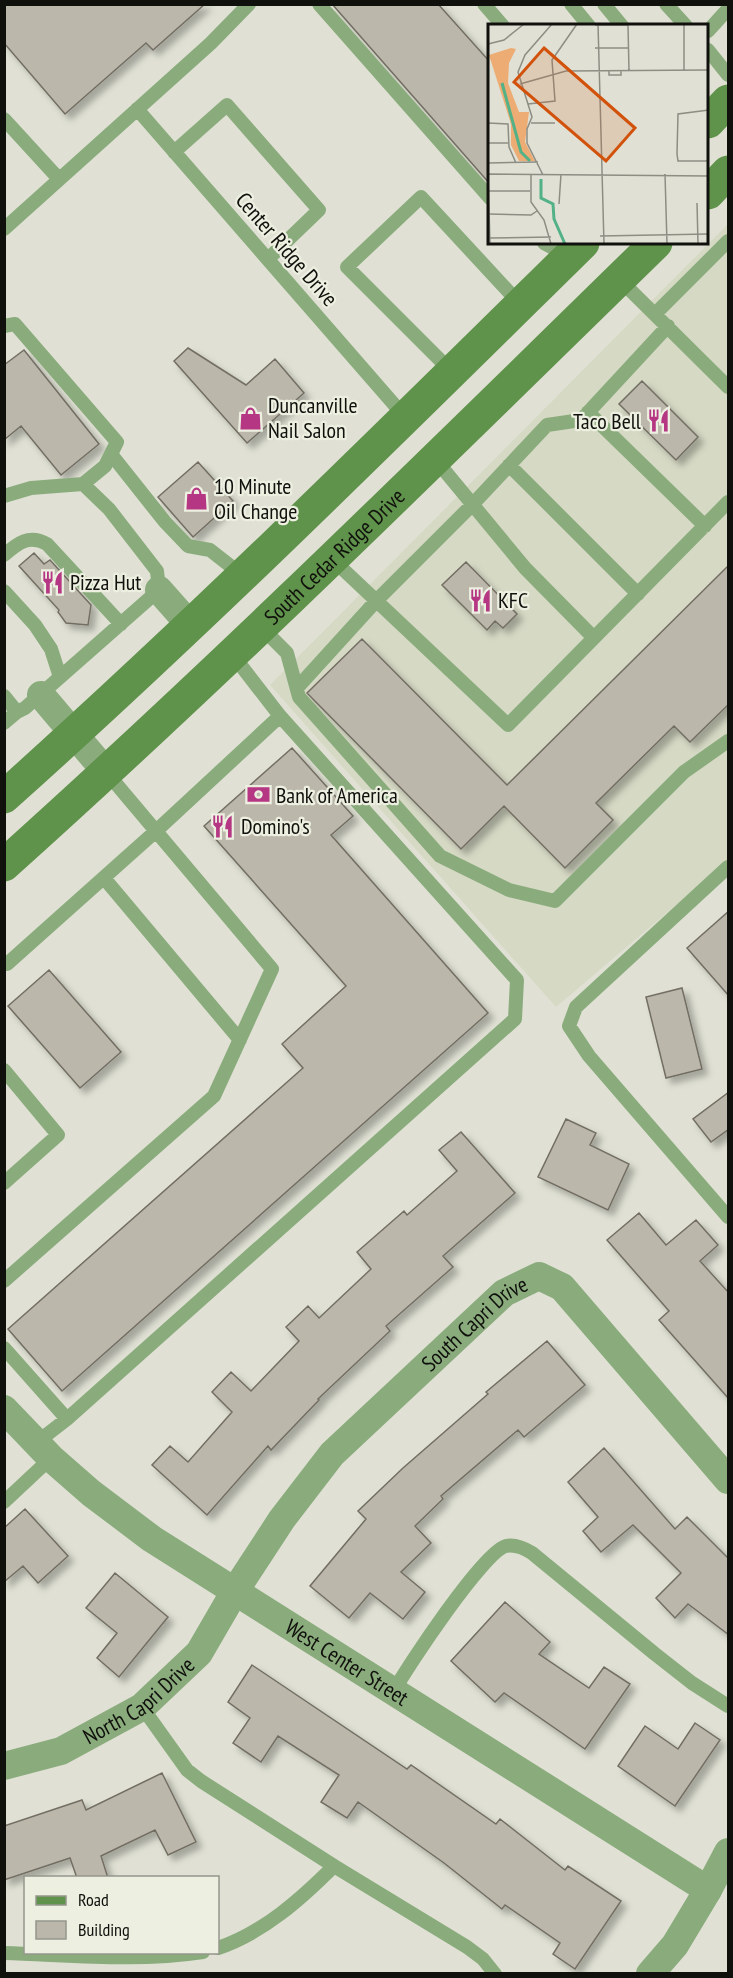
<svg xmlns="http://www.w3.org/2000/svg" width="733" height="1978" font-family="'PT Sans Narrow',sans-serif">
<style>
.built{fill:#d6d9c4}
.building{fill:#bcb7ab;stroke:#736e63;stroke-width:1.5;filter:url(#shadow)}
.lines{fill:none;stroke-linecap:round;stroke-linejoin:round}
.lane{stroke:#8aac7d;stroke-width:14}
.street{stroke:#8aac7d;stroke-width:28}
.secondary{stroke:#5f924a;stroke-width:33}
.labels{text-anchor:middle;stroke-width:4.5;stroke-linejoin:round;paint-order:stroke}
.street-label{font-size:22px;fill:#10100c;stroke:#edefe1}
.poi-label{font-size:22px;fill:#10100c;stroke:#edefe1;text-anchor:start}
.inset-river{fill:none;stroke:#52b187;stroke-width:3}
.inset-road{fill:none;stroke:#8d8d84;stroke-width:1.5}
.view{fill:#d2520c;fill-opacity:0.15;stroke:#d2520c;stroke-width:3}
.inset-edge{fill:none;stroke:#10100c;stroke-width:3}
</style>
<defs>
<filter id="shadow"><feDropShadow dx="5.5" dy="5.5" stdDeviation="3" flood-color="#0004"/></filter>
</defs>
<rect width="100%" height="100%" fill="#e0e1d4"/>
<!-- built -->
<path class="built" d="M 728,224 L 728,861 L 556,1007 L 270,685 Z"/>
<!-- building -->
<path class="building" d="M 4,4 L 205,4 L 153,50 L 146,43 L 65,114 L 4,43 Z
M 332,4 L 438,4 L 490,62 L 490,184 Z
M 188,348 L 246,385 L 275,359 L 304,393 L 247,443 L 174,361 Z
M 24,350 L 99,444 L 61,475 L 21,426 L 4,440 L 4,365 Z
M 642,381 L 698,437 L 676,460 L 619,404 Z
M 198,462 L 233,501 L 193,537 L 158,497 Z
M 34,553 L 44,564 L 50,560 L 91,605 L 88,625 L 66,623 L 58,612 L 59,610 L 19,566 Z
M 466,562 L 517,614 L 503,628 L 495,621 L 487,630 L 442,585 Z
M 729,565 L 729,704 L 690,742 L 674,726 L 596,803 L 613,820 L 565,868 L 504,806 L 461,849 L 307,693 L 362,639 L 507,785 Z
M 292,748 L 353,816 L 331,835 L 488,1013 L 62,1391 L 8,1329 L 303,1068 L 282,1044 L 346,986 L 204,826 Z
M 729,911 L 729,996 L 687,948 Z
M 49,970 L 121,1052 L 80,1088 L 8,1006 Z
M 682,988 L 702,1069 L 666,1078 L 646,997 Z
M 729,1092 L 729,1129 L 711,1142 L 693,1119 Z
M 566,1119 L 596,1133 L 590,1145 L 629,1164 L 608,1210 L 538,1177 Z
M 461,1132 L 515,1193 L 443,1256 L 453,1267 L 386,1326 L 390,1331 L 318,1399 L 319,1400 L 271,1450 L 268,1446 L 207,1515 L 152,1465 L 170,1446 L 188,1462 L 232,1412 L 212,1392 L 231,1372 L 251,1391 L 299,1341 L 286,1327 L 308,1306 L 319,1318 L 371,1269 L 357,1252 L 404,1211 L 407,1215 L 457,1171 L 439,1150 Z
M 639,1213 L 666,1245 L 696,1220 L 718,1245 L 700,1261 L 729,1293 L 729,1399 L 659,1320 L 669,1311 L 607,1240 Z
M 547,1341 L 585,1385 L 524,1437 L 518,1430 L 441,1496 L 443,1499 L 415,1526 L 431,1543 L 401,1572 L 425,1592 L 403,1619 L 370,1593 L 349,1618 L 310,1586 L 366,1519 L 358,1511 L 403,1468 L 488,1394 L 486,1392 Z
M 604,1448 L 675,1529 L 687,1517 L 729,1559 L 729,1635 L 688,1604 L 675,1618 L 656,1598 L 681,1573 L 633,1525 L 601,1552 L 583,1531 L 598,1517 L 568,1482 Z
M 25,1509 L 68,1556 L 38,1583 L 23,1566 L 4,1582 L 4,1528 Z
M 115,1573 L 168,1617 L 119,1677 L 97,1658 L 117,1633 L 86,1608 Z
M 505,1602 L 550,1642 L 539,1654 L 589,1688 L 604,1667 L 630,1684 L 585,1749 L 504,1693 L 495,1702 L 451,1661 Z
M 252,1665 L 407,1769 L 411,1765 L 496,1824 L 500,1819 L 565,1870 L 568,1866 L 621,1901 L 575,1969 L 553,1954 L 560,1943 L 505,1905 L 502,1909 L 444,1863 L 358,1802 L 347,1818 L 321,1802 L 339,1775 L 278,1736 L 261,1762 L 233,1743 L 250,1718 L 228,1702 Z
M 695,1723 L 720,1740 L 675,1806 L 618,1766 L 645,1726 L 678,1749 Z
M 162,1773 L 196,1842 L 168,1855 L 155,1830 L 101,1856 L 108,1878 L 77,1878 L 70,1858 L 4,1880 L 4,1826 L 82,1800 L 86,1810 Z"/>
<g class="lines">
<!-- lane -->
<path class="lane" d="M 319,4 L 490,198
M 484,4 L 503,26
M 571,4 L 589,26
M 604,4 L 622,26
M 666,4 L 686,26
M 708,31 L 728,9
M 708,50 L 728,75
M 137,109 L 405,417
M 4,119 L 59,179
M 174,152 L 227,105 L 319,210 L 268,259
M 4,229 L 211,43 L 249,4
M 544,243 L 568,256
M 619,279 L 728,387
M 655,314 L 728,241
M 4,326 L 15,324 L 117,442 L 105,466 L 83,484
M 452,372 L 347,267 L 421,197 L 520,304
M 588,412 L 705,526
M 111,454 L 165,522 L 188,546 L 210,550 L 242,575
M 435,459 L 525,568 L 594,638
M 509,465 L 638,594
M 4,496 L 31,488 L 83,484 L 109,509 L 157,571 L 159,590 L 25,708 L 17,712 L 4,696
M 4,555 C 18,543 29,534 47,544 L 121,624
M 331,558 L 508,725 L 728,502
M 4,591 L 35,625 L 51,649 L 60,677
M 260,626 L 287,653 L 299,697 L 440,856 L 509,890 L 555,901 L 684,772 L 728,741
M 297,688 L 377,600 L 472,505 L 547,425 L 581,420 L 668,326
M 4,723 L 17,712
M 728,867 L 576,1007 L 569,1026 L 589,1056 L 728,1217
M 104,878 L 240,1040
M 7,964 L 156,831 L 280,716 L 232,654
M 4,1070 L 58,1135 L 4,1183
M 4,1281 L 214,1096 L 272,969 L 107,773
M 4,1348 L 67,1419
M 36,1443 L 67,1419 L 515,1019 L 517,980 L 280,716
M 4,1502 L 51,1458
M 394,1691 C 407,1667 484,1551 506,1546 C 515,1544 524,1548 532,1553 L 655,1654 L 692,1683 L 728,1706
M 142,1707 L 187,1770 L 201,1781 L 334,1866 C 301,1899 263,1933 218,1948
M 334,1866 L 467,1947 L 483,1959 L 495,1974
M 4,1953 C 71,1955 137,1962 203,1952"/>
<!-- street -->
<g class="street">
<path d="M 159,590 L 190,625"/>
<path d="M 41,695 L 107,773"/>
<path id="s1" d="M 4,1409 L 51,1458 L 91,1493 L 152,1539 L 708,1890"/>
<path id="s2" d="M 4,1766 L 61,1751 L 142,1707 L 199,1653 L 235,1591 L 282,1519 L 332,1454 L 504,1293 L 539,1276 L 562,1287 L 728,1480"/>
<path d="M 650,1974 L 675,1945 L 708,1890 L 728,1852"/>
</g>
<!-- secondary -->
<g class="secondary">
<path d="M 708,122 L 728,101"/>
<path d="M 708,193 L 728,172"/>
<path d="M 4,797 C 203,619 393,430 583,243"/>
<path id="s3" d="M 4,865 C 228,664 441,453 656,243"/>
</g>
</g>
<!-- icons -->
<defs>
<symbol id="shop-bare" viewBox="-9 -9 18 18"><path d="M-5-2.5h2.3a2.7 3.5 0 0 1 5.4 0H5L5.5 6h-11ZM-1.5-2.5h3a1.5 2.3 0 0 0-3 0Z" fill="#b53683" stroke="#edefe1" stroke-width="2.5" paint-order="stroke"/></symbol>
<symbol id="restaurant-bare" viewBox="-9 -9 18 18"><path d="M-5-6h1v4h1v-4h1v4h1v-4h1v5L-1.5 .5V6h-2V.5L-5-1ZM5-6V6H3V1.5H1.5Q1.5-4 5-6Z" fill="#b53683" stroke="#edefe1" stroke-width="2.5" paint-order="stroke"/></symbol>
<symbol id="bank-bare" viewBox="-9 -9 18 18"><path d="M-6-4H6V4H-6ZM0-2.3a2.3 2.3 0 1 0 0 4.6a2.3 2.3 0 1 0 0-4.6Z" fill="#b53683" stroke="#edefe1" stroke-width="2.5" paint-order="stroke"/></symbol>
</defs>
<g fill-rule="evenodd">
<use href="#shop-bare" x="234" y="402" width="33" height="33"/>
<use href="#restaurant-bare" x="642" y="404" width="33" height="33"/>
<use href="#shop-bare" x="180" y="482" width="33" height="33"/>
<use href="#restaurant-bare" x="36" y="566" width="33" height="33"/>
<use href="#restaurant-bare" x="464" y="584" width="33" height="33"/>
<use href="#bank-bare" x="242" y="778" width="33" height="33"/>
<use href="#restaurant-bare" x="206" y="810" width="33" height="33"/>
</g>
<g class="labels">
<!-- street labels -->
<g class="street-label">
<text transform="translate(287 249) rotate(49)" y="8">Center Ridge Drive</text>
<text dy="8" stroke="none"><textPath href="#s3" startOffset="452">South Cedar Ridge Drive</textPath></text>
<text dy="8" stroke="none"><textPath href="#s2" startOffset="663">South Capri Drive</textPath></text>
<text dy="8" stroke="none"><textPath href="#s1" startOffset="428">West Center Street</textPath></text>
<text dy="8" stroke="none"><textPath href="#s2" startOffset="152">North Capri Drive</textPath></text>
</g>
<!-- poi labels -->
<g class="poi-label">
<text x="268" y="413">Duncanville<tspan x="268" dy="25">Nail Salon</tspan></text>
<text x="641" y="429" text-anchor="end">Taco Bell</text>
<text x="214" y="494">10 Minute<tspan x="214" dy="25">Oil Change</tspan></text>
<text x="70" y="590">Pizza Hut</text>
<text x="498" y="608">KFC</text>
<text x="276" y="803">Bank of America</text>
<text x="241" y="834">Domino's</text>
</g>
</g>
<!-- overview -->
<g transform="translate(488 24)">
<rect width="220" height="220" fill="#e0e1d4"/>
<path d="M 23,24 L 28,25 L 21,39 L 20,59 L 31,88 L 41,88 L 37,118 L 47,137 L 31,137 L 23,121 L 23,100 L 1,31 Z" fill="#ecac73"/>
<path class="inset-river" d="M 14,59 L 33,128 L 42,137M 53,155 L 53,174 L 65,180 L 66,195 L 77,220"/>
<path class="inset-road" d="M 110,0 L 116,220M 107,1 L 140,1 L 141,47M 0,20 L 16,16 L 36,0M 107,24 L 140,24M 121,47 L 121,51 L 133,51 L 133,47M 196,47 L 196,0M 32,60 L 78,47 L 221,46M 40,80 L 67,77 L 64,36 L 89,0M 221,86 L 190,90 L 189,130 L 190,137 L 221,137M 0,99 L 20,100 L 21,123 L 28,139M 43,99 L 67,99M 0,119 L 20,119M 0,139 L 50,138M 0,150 L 2,220M 0,150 L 221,152M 43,150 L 43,178 L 56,196 L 63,220M 177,150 L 179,220M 55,151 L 39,119 L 39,105 L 44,93 L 30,48 L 37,31 L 64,0M 0,167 L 42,167M 209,179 L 210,220M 71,180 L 73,150M 0,190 L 43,191 L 49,187M 112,212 L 221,210M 1,214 L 63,213"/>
<path class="view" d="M 56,24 L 147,104 L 118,137 L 26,58 Z"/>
<rect width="220" height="220" class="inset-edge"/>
</g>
<!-- border -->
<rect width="733" height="1978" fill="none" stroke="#10100c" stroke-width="12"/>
<!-- legend -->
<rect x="24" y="1876" width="195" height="78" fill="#edefe1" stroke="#95968c" stroke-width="1.5"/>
<rect x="36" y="1896" width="30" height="9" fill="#5f924a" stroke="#95968c" stroke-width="1.5"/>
<text x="78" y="1906" font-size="18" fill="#10100c">Road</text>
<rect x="36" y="1921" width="30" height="18" fill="#bcb7ab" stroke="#95968c" stroke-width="1.5"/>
<text x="78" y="1936" font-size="18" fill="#10100c">Building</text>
</svg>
